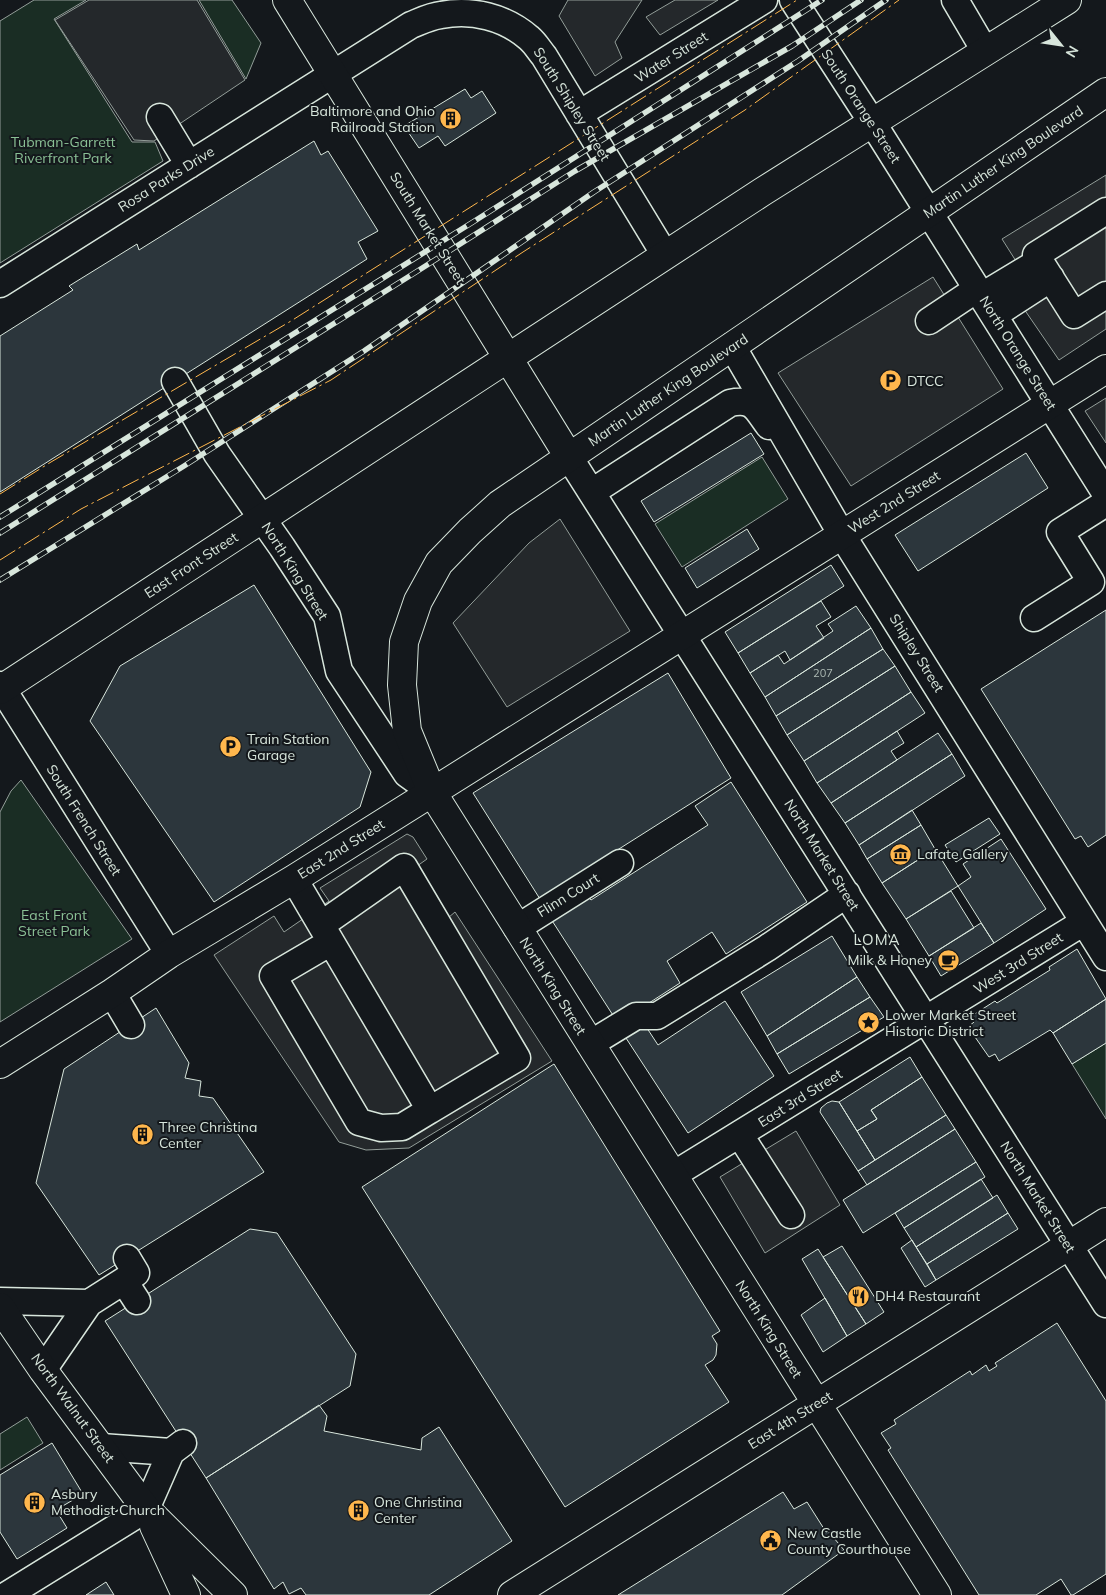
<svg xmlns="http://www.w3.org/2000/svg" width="1106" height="1595" font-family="Mulish,sans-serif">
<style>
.green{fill:#1a2d24;stroke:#939e99}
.parking{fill:#24282b;stroke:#939e99}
.building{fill:#2c363c;stroke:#d8e6dc}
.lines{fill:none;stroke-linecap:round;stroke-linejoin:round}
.minor-casing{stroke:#d8e6dc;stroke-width:29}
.major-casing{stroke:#d8e6dc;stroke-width:30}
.minor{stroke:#14181c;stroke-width:26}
.major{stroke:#14181c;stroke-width:28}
.rail-casing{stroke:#d8e6dc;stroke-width:5.5}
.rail{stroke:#14181c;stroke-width:4;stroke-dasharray:11;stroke-linecap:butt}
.power{stroke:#ffb74d;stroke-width:1;stroke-dasharray:18 4 2.5 4;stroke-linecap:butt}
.labels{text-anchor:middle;stroke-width:4;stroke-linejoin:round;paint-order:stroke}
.number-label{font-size:11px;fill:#adbab4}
.street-label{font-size:14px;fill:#d8e6dc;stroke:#14181c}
.poi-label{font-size:14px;fill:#d8e6dc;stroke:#14181c;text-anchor:start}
.park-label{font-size:14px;fill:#8ac095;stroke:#14181c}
.neighbourhood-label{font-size:15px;letter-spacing:1px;fill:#d8e6dc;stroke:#14181c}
</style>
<rect width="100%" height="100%" fill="#14181c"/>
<!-- green -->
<path class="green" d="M 34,0 L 86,0 L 54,19 L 132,142 L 155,142 L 163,161 L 0,263 L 0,21 Z
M 199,0 L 232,0 L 261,43 L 246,79 Z
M 762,457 L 788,499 L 682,567 L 655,524 Z
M 21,780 L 132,939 L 0,1022 L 0,812 L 11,791 Z
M 1106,1043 L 1106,1119 L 1072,1064 Z
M 27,1417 L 43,1443 L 0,1470 L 0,1434 Z"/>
<!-- parking -->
<path class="parking" d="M 89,0 L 197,0 L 245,80 L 154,141 L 134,140 L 55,20 Z
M 568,0 L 642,0 L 615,42 L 622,58 L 595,76 L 559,16 Z
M 675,0 L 718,0 L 660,35 L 646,17 Z
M 1106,175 L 1106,329 L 1059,360 L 1024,309 L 1040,299 L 1002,239 Z
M 933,277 L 1003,389 L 851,486 L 778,373 Z
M 1106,398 L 1106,443 L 1085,411 Z
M 560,519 L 630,631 L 507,707 L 453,623 L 529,543 Z
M 407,834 L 413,837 L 427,859 L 403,876 L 442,923 L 455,912 L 552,1061 L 409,1148 L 366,1150 L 339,1142 L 214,955 L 274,916 L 284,932 L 329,901 L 320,888 Z
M 796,1131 L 840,1205 L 765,1253 L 720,1177 Z"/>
<!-- building -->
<path class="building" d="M 465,89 L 471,98 L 482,91 L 496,113 L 445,146 L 438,136 L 419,148 L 404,126 Z
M 314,141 L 321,155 L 328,151 L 378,231 L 358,242 L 367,259 L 0,492 L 0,336 L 73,290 L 69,286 L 137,244 L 139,250 Z
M 751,433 L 764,454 L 654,522 L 641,501 Z
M 1026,453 L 1048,488 L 918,571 L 895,535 Z
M 747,529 L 759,549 L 697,588 L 685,568 Z
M 831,565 L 844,586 L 738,653 L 725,632 Z
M 254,585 L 371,772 L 360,807 L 214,902 L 90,721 L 120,666 Z
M 821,601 L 831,617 L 816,626 L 824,638 L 790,660 L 785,651 L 750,673 L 738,653 Z
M 856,606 L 871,628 L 765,697 L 750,673 L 778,655 L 784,664 L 833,631 L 828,624 Z
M 1106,610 L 1106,835 L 1088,847 L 1081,836 L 1075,839 L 981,689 Z
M 871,628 L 883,649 L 776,716 L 765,697 Z
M 883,649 L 895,666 L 787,735 L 776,716 Z
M 895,666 L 911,692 L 804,761 L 787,735 Z
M 668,673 L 731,778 L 540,899 L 473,793 Z
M 911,692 L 925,713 L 817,783 L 804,761 Z
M 897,731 L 904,743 L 891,751 L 897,760 L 831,803 L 817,783 Z
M 938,733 L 952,754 L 845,823 L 831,803 Z
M 952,754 L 965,776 L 859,845 L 845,823 Z
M 731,782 L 807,902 L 726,954 L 712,932 L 667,961 L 680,983 L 618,1023 L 549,916 L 585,892 L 591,900 L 708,825 L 695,806 Z
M 912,810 L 921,825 L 867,859 L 859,845 Z
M 989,818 L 1000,834 L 956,862 L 945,845 Z
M 921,825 L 935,849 L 882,883 L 867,859 Z
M 1001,839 L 1046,909 L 994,943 L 958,886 L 971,877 L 963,864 Z
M 935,849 L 958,886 L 906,919 L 882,883 Z
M 951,891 L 974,928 L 929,956 L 906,919 Z
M 981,923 L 994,943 L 941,976 L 929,956 Z
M 832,936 L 857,977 L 767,1036 L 741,992 Z
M 1077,949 L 1106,999 L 1053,1033 L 1050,1030 L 999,1061 L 995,1054 L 989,1057 L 968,1027 L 974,1022 L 970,1017 L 995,1001 L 997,1003 L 1050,970 L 1049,967 Z
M 857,977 L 870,997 L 777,1054 L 767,1036 Z
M 870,997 L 884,1017 L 789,1074 L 777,1054 Z
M 1106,999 L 1106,1043 L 1072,1064 L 1053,1033 Z
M 725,1001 L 774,1076 L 688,1133 L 624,1035 L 643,1022 L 658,1045 Z
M 156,1008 L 189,1063 L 185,1078 L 201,1081 L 199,1096 L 213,1098 L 264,1172 L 99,1275 L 36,1183 L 64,1069 Z
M 910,1057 L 922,1077 L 871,1110 L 877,1119 L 857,1131 L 839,1102 Z
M 554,1064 L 720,1331 L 712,1336 L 717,1344 L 716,1355 L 713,1360 L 705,1365 L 729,1402 L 565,1507 L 362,1187 Z
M 922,1077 L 946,1115 L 875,1160 L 857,1131 L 877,1119 L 871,1110 Z
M 832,1101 L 839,1102 L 875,1160 L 858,1171 L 820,1112 L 821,1108 L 827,1103 Z
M 946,1115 L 955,1129 L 867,1185 L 858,1171 Z
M 955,1129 L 976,1162 L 863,1233 L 843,1200 Z
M 976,1162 L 985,1177 L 904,1228 L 895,1213 Z
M 981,1179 L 993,1198 L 916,1247 L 904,1228 Z
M 997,1195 L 1008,1213 L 927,1264 L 916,1247 Z
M 1008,1213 L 1018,1229 L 936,1280 L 927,1264 Z
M 250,1229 L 277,1233 L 356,1354 L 350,1386 L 206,1478 L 105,1321 Z
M 912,1240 L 936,1280 L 925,1287 L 901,1248 Z
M 842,1246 L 884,1312 L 866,1324 L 823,1257 Z
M 818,1249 L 866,1324 L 847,1336 L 802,1259 Z
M 825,1298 L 847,1336 L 823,1352 L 801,1315 Z
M 1057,1323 L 1106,1401 L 1106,1574 L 1073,1595 L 1071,1595 L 1061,1579 L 1036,1595 L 979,1595 L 888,1450 L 891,1448 L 881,1433 L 896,1424 L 894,1420 L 970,1371 L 972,1375 L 986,1365 L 989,1371 L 997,1366 L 995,1363 Z
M 319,1405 L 327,1416 L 324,1431 L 421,1450 L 422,1438 L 439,1427 L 512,1541 L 429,1595 L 306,1595 L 301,1588 L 289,1594 L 283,1582 L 274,1589 L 206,1478 Z
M 52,1443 L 83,1494 L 56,1510 L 67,1528 L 17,1559 L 0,1532 L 0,1475 Z
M 783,1492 L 794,1509 L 807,1502 L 826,1532 L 828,1531 L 844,1550 L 782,1595 L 618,1595 Z
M 106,1582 L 114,1595 L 86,1595 Z"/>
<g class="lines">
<defs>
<path id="minor" d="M 793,0 L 872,122 L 1106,494
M 955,0 L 985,51
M 579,114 L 764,0
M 160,117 L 189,165
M 1106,211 L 1036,255 L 1074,315 L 1106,295
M 0,284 L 411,25 C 421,21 431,16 441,15 C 472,9 505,17 529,38 C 535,43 539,50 544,56 L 665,255
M 982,296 L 1040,261
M 994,315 L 1051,278
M 929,321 L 977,289
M 732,346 L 842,535 L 1106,957
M 175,381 L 217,454 L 282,547 L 327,616 L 339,671 L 407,774 L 432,792
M 569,457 L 1106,1304
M 592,492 L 730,403 C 754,398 756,409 769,426
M 1034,618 L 1091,582 L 1060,532 L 1106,503
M 0,685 L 169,954
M 294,879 L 430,1110 L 402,1127 L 381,1128 L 359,1122 L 273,976 L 331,942
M 321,925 L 404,867 L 517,1058 L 430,1110
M 517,928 L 620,863
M 112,993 L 131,1025
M 590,1044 L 636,1016 L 657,1016 L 767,948 L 847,894
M 740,1135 L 791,1215
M 673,1175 L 1084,922
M 124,1281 L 137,1301
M 0,1301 L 89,1303
M 43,1370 L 89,1303 L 136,1273 L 127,1258
M 101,1447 L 171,1452 L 183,1443
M 7,1595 L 146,1509 L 171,1452"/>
<path id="major" d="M 287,0 L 569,457
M 0,690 L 762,192 L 1067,0
M 0,1064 L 112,993 L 169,954 L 294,879 L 1106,369
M 0,1307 L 43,1370 L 146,1509 L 233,1595
M 154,1526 L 186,1595
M 512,1595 L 1106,1222
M 937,1595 L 432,792 L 407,731 L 402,685 L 404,642 L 418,601 L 439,563 L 470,531 L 500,504 L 1106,92"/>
</defs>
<!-- minor casing -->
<use href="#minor" class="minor-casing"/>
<!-- major casing -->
<use href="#major" class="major-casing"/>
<!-- minor -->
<use href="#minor" class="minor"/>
<!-- major -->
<use href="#major" class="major"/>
<defs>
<path id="rail" d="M 0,517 L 473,222 L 822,0
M 0,533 L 416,272 L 575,171 L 792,46 L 861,0
M 0,580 L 184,466 L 364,351 L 594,192 L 798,61 L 886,0"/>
</defs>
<!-- rail casing -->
<use href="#rail" class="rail-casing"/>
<!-- rail -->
<use href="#rail" class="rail"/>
<!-- power -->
<path class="power" d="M 0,494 L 51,462 L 291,321 L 797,0
M 0,560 L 81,509 L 331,380 L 523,252 L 745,110 L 899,0"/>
</g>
<!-- icons -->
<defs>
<symbol id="building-disc" viewBox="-11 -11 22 22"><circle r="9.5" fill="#ffb74d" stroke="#14181c"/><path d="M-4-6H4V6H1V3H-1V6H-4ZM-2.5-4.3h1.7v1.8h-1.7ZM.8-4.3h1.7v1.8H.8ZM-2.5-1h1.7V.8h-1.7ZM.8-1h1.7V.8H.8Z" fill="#111"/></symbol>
<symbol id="parking-disc" viewBox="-11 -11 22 22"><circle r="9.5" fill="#ffb74d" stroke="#14181c"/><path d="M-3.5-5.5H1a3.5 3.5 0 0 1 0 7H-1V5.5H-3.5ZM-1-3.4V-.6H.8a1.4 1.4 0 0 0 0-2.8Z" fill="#111"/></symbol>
<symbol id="museum-disc" viewBox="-11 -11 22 22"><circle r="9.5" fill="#ffb74d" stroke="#14181c"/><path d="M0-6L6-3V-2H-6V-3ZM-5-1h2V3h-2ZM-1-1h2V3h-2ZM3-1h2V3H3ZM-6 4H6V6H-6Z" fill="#111"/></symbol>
<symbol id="cafe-disc" viewBox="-11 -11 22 22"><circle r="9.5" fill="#ffb74d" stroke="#14181c"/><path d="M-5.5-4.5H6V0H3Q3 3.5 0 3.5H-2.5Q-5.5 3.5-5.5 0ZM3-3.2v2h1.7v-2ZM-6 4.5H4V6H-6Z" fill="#111"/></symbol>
<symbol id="sight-disc" viewBox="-11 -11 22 22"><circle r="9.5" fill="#ffb74d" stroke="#14181c"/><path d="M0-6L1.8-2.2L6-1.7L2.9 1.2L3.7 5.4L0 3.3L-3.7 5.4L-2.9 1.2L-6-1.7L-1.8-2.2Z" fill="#111"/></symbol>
<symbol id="restaurant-disc" viewBox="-11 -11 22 22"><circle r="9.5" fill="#ffb74d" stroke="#14181c"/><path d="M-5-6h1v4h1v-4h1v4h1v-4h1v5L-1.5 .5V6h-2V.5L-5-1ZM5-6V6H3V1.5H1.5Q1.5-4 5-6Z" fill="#111"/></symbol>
<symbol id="civic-disc" viewBox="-11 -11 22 22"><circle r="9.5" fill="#ffb74d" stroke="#14181c"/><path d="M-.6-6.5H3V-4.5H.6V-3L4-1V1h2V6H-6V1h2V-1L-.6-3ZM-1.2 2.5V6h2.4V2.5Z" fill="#111"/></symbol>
</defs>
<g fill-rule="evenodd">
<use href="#building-disc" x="438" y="106" width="25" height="25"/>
<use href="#parking-disc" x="878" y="368" width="25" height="25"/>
<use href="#parking-disc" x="218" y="734" width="25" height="25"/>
<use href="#museum-disc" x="888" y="842" width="25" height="25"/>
<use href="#cafe-disc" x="936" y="948" width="25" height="25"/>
<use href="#sight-disc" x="856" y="1010" width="25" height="25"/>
<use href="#building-disc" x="130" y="1122" width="25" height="25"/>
<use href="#restaurant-disc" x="846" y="1284" width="25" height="25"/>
<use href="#building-disc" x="22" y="1490" width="25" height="25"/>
<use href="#building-disc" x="346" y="1498" width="25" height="25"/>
<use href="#civic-disc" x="758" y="1528" width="25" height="25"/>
</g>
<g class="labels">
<!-- number labels -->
<g class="number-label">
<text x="823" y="677">207</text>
</g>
<!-- street labels -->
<g class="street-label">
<text transform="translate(671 57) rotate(-32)" y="5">Water Street</text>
<text transform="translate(572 104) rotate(58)" y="5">South Shipley Street</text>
<text transform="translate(861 106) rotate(57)" y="5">South Orange Street</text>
<text transform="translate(1003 162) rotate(-34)" y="5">Martin Luther King Boulevard</text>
<text transform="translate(166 179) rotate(-32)" y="5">Rosa Parks Drive</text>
<text transform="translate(428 228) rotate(58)" y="5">South Market Street</text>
<text transform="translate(1018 353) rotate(58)" y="5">North Orange Street</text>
<text transform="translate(668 390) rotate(-34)" y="5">Martin Luther King Boulevard</text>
<text transform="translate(894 502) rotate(-32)" y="5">West 2nd Street</text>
<text transform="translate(191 565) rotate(-33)" y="5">East Front Street</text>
<text transform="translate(295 571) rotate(58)" y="5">North King Street</text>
<text transform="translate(917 653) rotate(58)" y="5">Shipley Street</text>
<text transform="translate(84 820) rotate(58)" y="5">South French Street</text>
<text transform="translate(341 849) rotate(-32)" y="5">East 2nd Street</text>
<text transform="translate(822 855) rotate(58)" y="5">North Market Street</text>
<text transform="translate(568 895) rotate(-32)" y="5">Flinn Court</text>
<text transform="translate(1018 963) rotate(-32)" y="5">West 3rd Street</text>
<text transform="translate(553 986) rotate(58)" y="5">North King Street</text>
<text transform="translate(800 1098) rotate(-32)" y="5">East 3rd Street</text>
<text transform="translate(1038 1197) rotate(58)" y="5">North Market Street</text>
<text transform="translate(769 1329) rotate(58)" y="5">North King Street</text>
<text transform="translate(73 1408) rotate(54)" y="5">North Walnut Street</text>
<text transform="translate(790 1420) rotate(-32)" y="5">East 4th Street</text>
</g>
<!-- poi labels -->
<g class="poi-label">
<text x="435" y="116" text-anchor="end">Baltimore and Ohio<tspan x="435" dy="16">Railroad Station</tspan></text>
<text x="907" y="386">DTCC</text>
<text x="247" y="744">Train Station<tspan x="247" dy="16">Garage</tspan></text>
<text x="917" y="859">Lafate Gallery</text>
<text x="932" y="965" text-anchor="end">Milk &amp; Honey</text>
<text x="885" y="1020">Lower Market Street<tspan x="885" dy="16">Historic District</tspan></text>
<text x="159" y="1132">Three Christina<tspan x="159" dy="16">Center</tspan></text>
<text x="875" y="1301">DH4 Restaurant</text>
<text x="51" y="1499">Asbury<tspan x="51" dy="16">Methodist Church</tspan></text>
<text x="374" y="1507">One Christina<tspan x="374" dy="16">Center</tspan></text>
<text x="787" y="1538">New Castle<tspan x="787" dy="16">County Courthouse</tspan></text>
</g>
<!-- park labels -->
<g class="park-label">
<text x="63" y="147">Tubman-Garrett<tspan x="63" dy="16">Riverfront Park</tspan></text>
<text x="54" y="920">East Front<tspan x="54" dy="16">Street Park</tspan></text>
</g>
<!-- neighbourhood labels -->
<g class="neighbourhood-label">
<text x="877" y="945">LOMA</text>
</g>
</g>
<!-- north arrow -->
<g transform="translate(1061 45) rotate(120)" stroke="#14181c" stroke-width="4" paint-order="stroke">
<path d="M0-4L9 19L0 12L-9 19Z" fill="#d8e6dc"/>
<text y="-8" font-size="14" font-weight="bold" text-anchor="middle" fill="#d8e6dc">N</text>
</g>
</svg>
